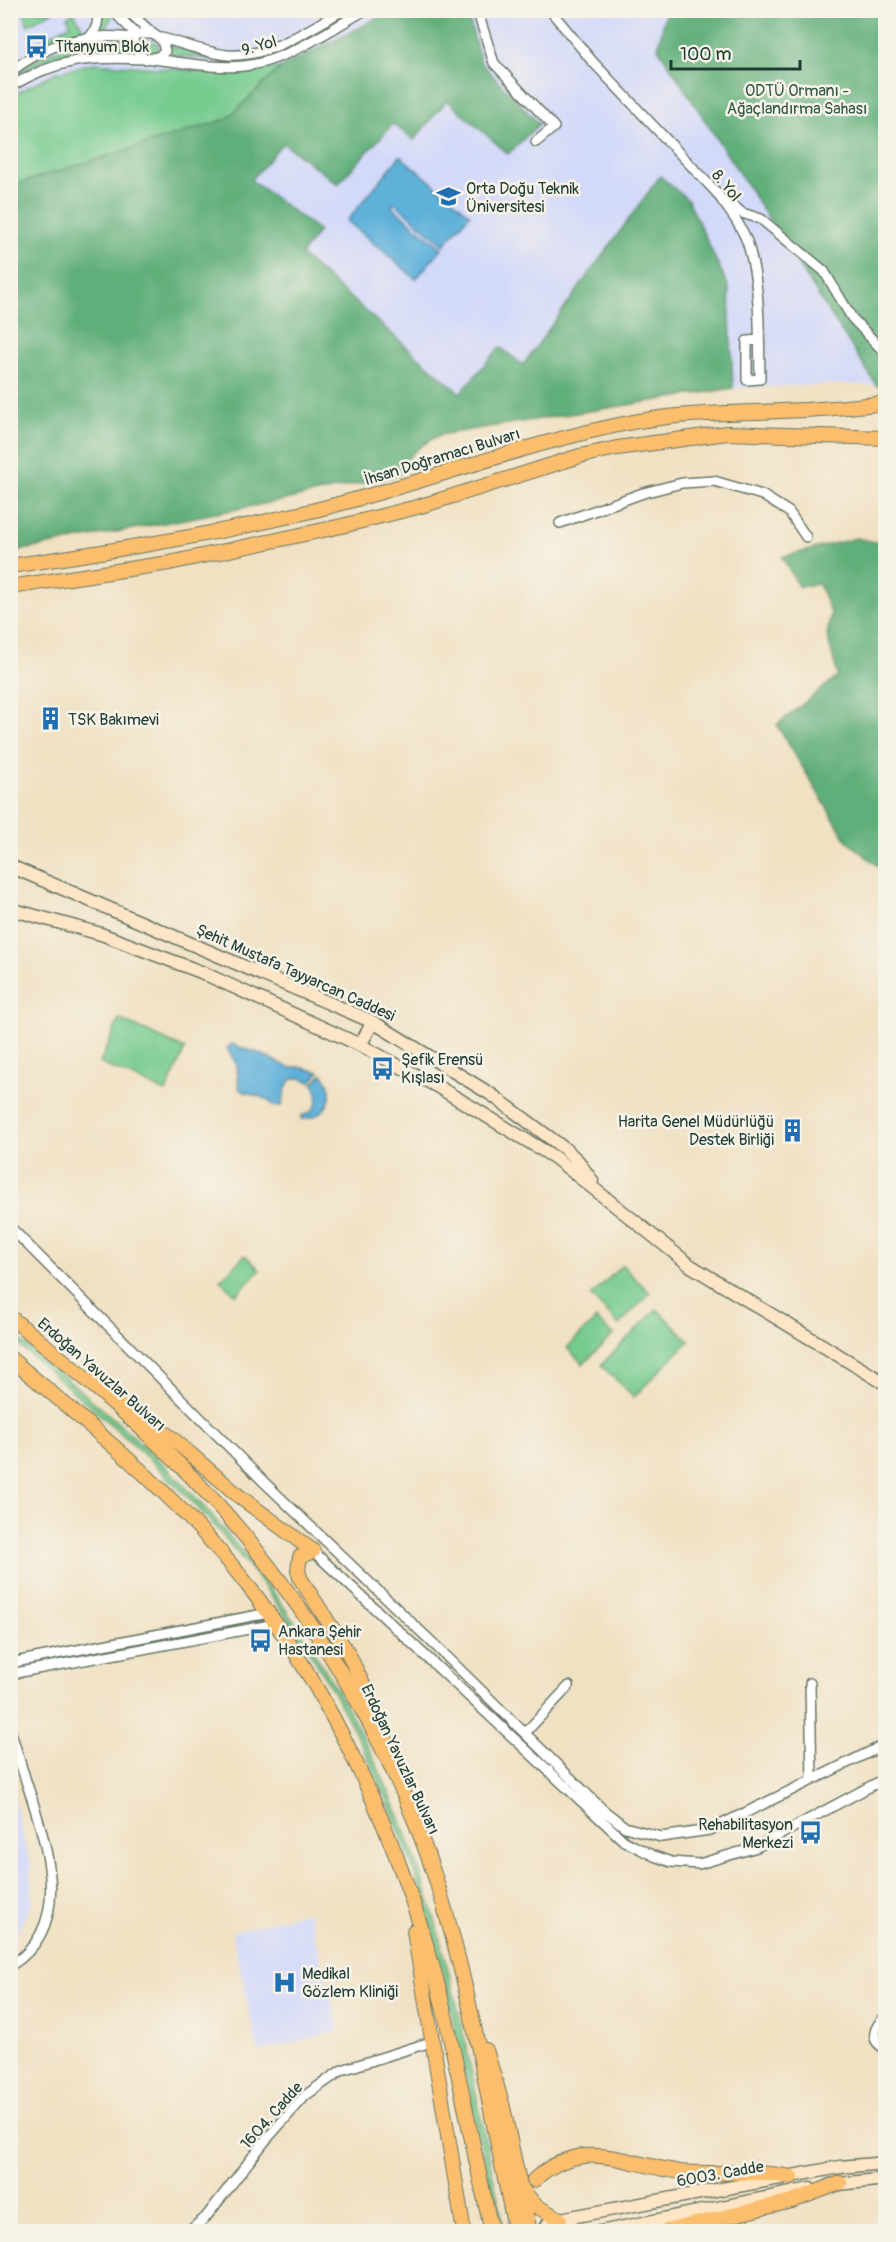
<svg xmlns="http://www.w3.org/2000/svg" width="896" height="2242" font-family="Pangolin,sans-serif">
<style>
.built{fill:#d3d9f9}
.green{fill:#76cb8f;stroke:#4a8462;stroke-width:1.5}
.forest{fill:#60af7a;stroke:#407657;stroke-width:1.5}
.water{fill:#5fb1da;stroke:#3f7787;stroke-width:1.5}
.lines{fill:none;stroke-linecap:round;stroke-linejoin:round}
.primary-tunnel{stroke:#c6c0a6;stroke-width:14;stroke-dasharray:14 7;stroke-linecap:butt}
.street-casing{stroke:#687666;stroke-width:12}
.secondary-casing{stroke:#687666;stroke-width:15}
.primary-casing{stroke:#687666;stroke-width:16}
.street{stroke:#fff;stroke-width:9}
.secondary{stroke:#fde5c5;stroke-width:12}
.primary{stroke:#fabe6d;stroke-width:14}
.labels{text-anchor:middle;stroke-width:5;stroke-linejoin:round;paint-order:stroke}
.street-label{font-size:16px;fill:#1f3d34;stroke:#f7f3e8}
.poi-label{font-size:16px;fill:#1f3d34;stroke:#f7f3e8;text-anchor:start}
.park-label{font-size:16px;fill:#305946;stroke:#f7f3e8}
</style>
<rect width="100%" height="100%" fill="#f7f3e8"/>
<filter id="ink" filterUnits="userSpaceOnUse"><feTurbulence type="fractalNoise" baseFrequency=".0167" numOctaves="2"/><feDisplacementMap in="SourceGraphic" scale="12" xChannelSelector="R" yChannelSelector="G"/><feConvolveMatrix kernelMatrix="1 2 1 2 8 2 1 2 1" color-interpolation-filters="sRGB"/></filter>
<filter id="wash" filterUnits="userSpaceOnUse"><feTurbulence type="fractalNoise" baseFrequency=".008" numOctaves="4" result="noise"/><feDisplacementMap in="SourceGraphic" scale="24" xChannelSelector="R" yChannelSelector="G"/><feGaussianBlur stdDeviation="1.35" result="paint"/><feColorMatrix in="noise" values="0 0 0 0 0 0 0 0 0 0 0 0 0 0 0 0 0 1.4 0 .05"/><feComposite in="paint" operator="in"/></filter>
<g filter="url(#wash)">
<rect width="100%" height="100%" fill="#f0e1c3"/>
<!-- built -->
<path class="built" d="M 10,11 L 885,11 L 885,386 L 846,384 L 733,388 L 439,435 L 422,445 L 407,459 L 399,475 L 285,500 L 11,552 Z
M 10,1786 L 31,1866 L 32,1902 L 11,1946 Z
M 308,1912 L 339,2031 L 258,2052 L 232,1932 Z"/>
<!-- green -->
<path class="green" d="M 23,11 L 23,10 L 54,11 L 28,25 Z
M 100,11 L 108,11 L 112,17 L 106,27 L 99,29 Z
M 74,12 L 84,31 L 50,42 L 37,49 L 34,44 L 71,24 L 67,17 Z
M 120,38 L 126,52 C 75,49 55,51 11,80 C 38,49 82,42 120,38 Z
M 146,40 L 157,43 L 159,48 L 156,52 C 149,54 143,54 140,46 L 142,42 Z
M 170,46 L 218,57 L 287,46 L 256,59 L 229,61 L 169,55 Z
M 94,63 L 237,74 L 281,67 L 227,119 L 11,186 L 11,96 L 55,73 Z
M 119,1019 L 185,1049 L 166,1092 L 100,1063 Z
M 245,1255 L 260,1270 L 236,1295 L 220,1280 Z
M 622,1265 L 650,1293 L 619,1325 L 591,1296 Z
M 657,1309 L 689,1341 L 634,1397 L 601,1365 Z
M 596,1319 L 613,1335 L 583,1364 L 567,1348 Z
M 11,1332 C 72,1385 138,1435 193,1495 C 294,1604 373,1733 421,1875 C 459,1990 478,2113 505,2231 L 500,2231 C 487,2173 474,2115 461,2056 C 451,2010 442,1964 429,1918 C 387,1773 313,1636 212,1523 C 151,1455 80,1398 11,1338 Z"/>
<!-- forest -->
<path class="forest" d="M 388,11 L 467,11 L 481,63 L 539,124 L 508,154 L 447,100 L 414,140 L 393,124 L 338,184 L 283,143 L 251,180 L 319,231 L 301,255 L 460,393 L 500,347 L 523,365 L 660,176 L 688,200 L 729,288 L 733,388 L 439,435 C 421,445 406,455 399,475 L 285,500 L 11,552 L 11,186 L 227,119 L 281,67 L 361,27 Z
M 666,11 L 885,11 L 885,386 L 877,386 L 658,48 Z
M 856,538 L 885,544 L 885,872 L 847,841 L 777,725 L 838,676 L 827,635 L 831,613 L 819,584 L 799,587 L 782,557 Z"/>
<!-- water -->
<path class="water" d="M 400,156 L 470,214 L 444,245 L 396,204 L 393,204 L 392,207 L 442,248 L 416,279 L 347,221 Z
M 231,1044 L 261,1054 L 290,1068 L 299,1067 L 319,1072 L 311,1082 C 287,1069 285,1089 282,1106 L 274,1106 L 267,1099 L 242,1091 L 239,1088 L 237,1065 L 227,1048 Z
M 322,1074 C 340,1093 327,1119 301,1119 L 301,1116 C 317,1112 322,1098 313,1084 Z"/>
</g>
<g filter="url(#ink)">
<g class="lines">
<!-- primary-tunnel -->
<path class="primary-tunnel" d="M 506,2232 L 516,2210"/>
<defs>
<path id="street" d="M 112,10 L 136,34
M 127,10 L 153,34
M 477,10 L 494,63 L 554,127 L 536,142
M 550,10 L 592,61 L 716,192 C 728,209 744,228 749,248 C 761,290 759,336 760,379 L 747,380 L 747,341 L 759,340
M 90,37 C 97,28 99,22 97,10
M 161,38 C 182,43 206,53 228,55 C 269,58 309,29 343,10
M 152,59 C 182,62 214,69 244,66 C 287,61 328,31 365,10
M 10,72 C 48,43 85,32 133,38 L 136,34 L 153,34 L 162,40 L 165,51 L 158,57 L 144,59 L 134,46 L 133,38
M 10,87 C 55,59 92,56 144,59
M 726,200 L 742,213 L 761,219 L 824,271 L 852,318 L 886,354
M 560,523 L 643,493 L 682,483 L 714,481 L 762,495 L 789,512 L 806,537
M 10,1227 L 266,1484 L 437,1647 L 602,1809 L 625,1827 L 661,1837 L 710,1830 L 886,1744
M 313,1551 L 624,1841 L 654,1856 L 671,1862 L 699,1864 L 757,1847 L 886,1778
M 10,1663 L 268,1613
M 10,1674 L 276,1624
M 810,1683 L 812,1780
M 10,1729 C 17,1752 24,1776 32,1799 C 49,1854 72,1928 10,1966
M 525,1733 L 569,1686
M 886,2016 C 874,2027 868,2040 886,2049
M 188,2232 L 206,2217 L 265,2141 L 306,2095 L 342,2070 L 434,2041"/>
<path id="secondary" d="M 10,866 L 373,1022 L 492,1095 L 565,1149 L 578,1161 L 592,1181
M 10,909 L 101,934 L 201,972 L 360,1045 L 440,1088 L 554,1157 L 691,1266 L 886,1384
M 360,1045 L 373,1022
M 830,2185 L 886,2179
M 546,2232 C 546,2222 551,2221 560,2219 L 840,2167 L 886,2163
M 600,2232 L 810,2189"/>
<path id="primary" d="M 10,566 C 118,550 226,533 331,506 C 432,480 530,442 633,422 C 682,413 732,413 782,411 C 816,410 851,407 886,403
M 10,587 L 169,563 L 342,526 L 421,506 L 580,456 L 617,448 L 727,433 L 886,438
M 10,1317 C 79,1372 148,1430 208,1494 C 308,1602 392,1742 437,1883 C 473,1997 490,2115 516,2232
M 10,1358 C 91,1427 176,1494 242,1578 C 334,1693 402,1848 439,1990 C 459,2070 473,2151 492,2232
M 118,1399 L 173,1439 L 240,1497 L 313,1551
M 313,1551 L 300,1557 L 298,1570 L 300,1578 L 348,1653 L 366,1691 L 387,1743
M 414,1931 L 464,2232
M 486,2050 L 502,2103 L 530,2232
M 534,2180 C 583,2135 626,2165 681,2172 C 706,2174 730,2172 755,2173 C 767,2173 779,2175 791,2177
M 522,2189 L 536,2206 L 560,2219
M 662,2232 L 792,2201 L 840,2183"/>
</defs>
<!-- street casing -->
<use href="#street" class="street-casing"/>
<!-- secondary casing -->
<use href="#secondary" class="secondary-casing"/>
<!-- primary casing -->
<use href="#primary" class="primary-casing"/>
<!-- street -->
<use href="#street" class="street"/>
<!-- secondary -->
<use href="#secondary" class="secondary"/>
<!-- primary -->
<use href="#primary" class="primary"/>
</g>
</g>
<!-- icons -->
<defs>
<symbol id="bus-bare" viewBox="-9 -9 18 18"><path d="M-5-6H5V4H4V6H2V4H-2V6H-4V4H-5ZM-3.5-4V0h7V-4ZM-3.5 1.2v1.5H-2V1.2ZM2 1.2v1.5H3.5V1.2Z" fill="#1f6fb2" stroke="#f7f3e8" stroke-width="2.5" paint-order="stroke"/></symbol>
<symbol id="university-bare" viewBox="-9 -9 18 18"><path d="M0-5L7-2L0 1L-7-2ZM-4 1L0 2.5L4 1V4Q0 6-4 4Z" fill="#1f6fb2" stroke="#f7f3e8" stroke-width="2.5" paint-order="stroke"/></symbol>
<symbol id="building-bare" viewBox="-9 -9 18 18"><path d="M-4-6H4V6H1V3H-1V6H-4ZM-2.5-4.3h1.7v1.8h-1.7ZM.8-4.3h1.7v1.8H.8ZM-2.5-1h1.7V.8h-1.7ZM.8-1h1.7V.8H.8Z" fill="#1f6fb2" stroke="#f7f3e8" stroke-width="2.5" paint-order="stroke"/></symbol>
<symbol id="hospital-bare" viewBox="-9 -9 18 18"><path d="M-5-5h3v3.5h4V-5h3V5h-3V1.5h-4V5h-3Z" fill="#1f6fb2" stroke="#f7f3e8" stroke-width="2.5" paint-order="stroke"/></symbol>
</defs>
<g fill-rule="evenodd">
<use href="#bus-bare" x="20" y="30" width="33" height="33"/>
<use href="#university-bare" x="432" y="180" width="33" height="33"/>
<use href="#building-bare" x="34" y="702" width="33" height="33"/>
<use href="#bus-bare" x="366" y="1052" width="33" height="33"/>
<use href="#building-bare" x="776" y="1114" width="33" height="33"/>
<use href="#bus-bare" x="244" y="1624" width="33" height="33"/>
<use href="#bus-bare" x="794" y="1816" width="33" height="33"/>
<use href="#hospital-bare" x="268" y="1966" width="33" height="33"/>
</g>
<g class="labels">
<!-- street labels -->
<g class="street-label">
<text transform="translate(259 45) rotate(-16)" y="6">9. Yol</text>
<text transform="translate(727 185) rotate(50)" y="6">8. Yol</text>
<text transform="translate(442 456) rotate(-17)" y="6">İhsan Doğramacı Bulvarı</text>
<text transform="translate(296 972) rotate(24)" y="6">Şehit Mustafa Tayyarcan Caddesi</text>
<text transform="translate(102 1374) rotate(41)" y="6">Erdoğan Yavuzlar Bulvarı</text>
<text transform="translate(401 1759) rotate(65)" y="6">Erdoğan Yavuzlar Bulvarı</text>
<text transform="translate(271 2115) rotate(-48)" y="6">1604. Cadde</text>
<text transform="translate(720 2173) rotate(-10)" y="6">6003. Cadde</text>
</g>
<!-- poi labels -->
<g class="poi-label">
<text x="55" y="52">Titanyum Blok</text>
<text x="466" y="194">Orta Doğu Teknik<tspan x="466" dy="18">Üniversitesi</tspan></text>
<text x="68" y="725">TSK Bakımevi</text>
<text x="401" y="1065">Şefik Erensü<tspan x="401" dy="18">Kışlası</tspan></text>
<text x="774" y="1127" text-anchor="end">Harita Genel Müdürlüğü<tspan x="774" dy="18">Destek Birliği</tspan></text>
<text x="278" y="1637">Ankara Şehir<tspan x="278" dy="18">Hastanesi</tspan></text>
<text x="793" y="1830" text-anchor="end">Rehabilitasyon<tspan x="793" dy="18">Merkezi</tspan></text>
<text x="302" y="1979">Medikal<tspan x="302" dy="18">Gözlem Kliniği</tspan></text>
</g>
<!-- park labels -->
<g class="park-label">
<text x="797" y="96">ODTÜ Ormanı -<tspan x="797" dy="18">Ağaçlandırma Sahası</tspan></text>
</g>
</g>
<!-- margin -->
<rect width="896" height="2242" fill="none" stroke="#f7f3e8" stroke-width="36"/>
<!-- scale -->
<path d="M671 60v9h129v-9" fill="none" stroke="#1f3d34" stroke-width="3"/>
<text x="680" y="60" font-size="18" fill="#1f3d34" stroke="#f7f3e8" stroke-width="4.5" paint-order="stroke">100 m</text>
</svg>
